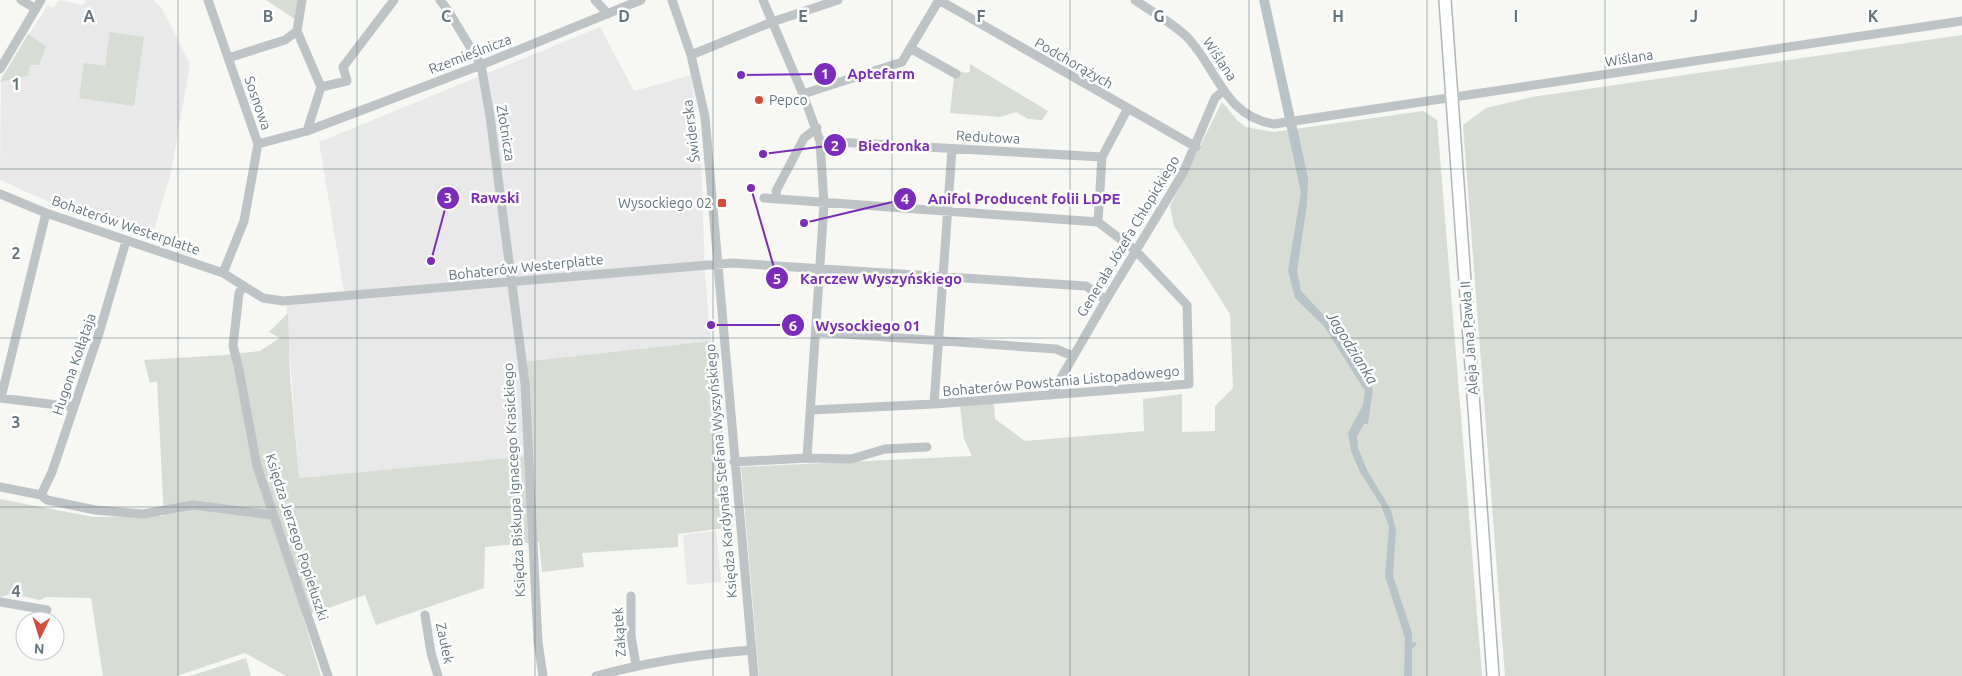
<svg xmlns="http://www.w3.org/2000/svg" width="1962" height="676" font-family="Ubuntu,sans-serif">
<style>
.built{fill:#e8e9e8}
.green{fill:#d7dcd4}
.water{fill:#b7c3c6}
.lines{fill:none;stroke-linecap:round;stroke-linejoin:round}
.major-casing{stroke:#b0b6b9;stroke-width:14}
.minor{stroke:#bec3c6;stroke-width:9}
.major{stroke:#fff;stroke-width:11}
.grid{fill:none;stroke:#64757d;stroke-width:1;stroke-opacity:0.55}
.poi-dot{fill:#d64c36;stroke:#fff;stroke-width:2}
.labels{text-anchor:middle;stroke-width:5;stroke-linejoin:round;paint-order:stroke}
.street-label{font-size:14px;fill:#64757d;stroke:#fff}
.poi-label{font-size:14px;fill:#64757d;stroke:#fff;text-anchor:start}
.water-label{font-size:15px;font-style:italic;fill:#5f7478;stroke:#fff}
.grid-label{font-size:16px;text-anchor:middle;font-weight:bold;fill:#64757d;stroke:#fff;stroke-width:5;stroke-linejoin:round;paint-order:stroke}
.leader{fill:none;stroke:#7b2cbf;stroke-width:2}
.callout-dot{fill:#7b2cbf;stroke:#fff;stroke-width:2}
.mark-label{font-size:15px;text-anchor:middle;font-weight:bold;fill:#fff}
.callout-label{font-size:15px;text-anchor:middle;font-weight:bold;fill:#7b2cbf;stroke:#fff;stroke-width:5;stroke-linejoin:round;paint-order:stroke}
</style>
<rect width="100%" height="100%" fill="#f7f7f4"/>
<!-- built -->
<path class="built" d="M 59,0 L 83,5 L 86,0 L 153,0 L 161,7 L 190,64 L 171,173 L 153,233 L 56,205 L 0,180 L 1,78 L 48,5 L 53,8 Z
M 600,27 L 634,91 L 691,75 L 701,152 L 705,276 L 711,341 L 522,362 L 529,456 L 299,478 L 286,301 L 345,297 L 319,142 Z
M 716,531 L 721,582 L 687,585 L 683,535 Z"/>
<!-- green -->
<path class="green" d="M 266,0 L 300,0 L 296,20 Z
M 110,32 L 144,37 L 134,106 L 79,98 L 84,63 L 105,66 Z
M 28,34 L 46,46 L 39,65 L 30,65 L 28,76 L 0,82 Z
M 1962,35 L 1962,676 L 1505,676 L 1463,125 L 1486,108 L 1532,97 Z
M 970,64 L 1048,111 L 1042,120 L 1028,119 L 1016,112 L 1000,117 L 950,113 L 954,77 L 957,70 L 965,73 L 970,72 Z
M 1222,102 L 1238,121 L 1246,127 L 1274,132 L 1423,111 L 1437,120 L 1482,676 L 759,676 L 741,467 L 972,456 L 964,439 L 960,406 L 994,403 L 995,419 L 1025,441 L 1144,431 L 1143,399 L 1182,394 L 1182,432 L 1215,431 L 1215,406 L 1233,388 L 1230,314 L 1174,226 L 1170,206 Z
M 288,313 L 290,375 L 299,478 L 528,456 L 522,362 L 711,341 L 715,351 L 733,527 L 678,534 L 678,547 L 582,553 L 584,567 L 542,572 L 539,542 L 485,547 L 484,588 L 376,625 L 365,595 L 303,617 L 321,676 L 286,676 L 245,653 L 177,676 L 103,676 L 91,598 L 46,597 L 40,600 L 12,594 L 0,597 L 0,499 L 93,517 L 164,516 L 157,381 L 150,383 L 144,360 L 225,355 L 260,351 L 280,338 L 269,332 Z
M 246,658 L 251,676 L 190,676 Z"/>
<!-- water -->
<path class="water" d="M 1259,0 L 1269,0 L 1308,178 L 1307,204 L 1297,271 L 1301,291 L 1335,327 L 1366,381 L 1373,389 L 1368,424 L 1364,424 L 1357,436 L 1358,448 L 1367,470 L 1391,510 L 1396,530 L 1393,576 L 1412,633 L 1412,642 L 1413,643 L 1414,641 L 1417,644 L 1412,649 L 1412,676 L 1404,676 L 1405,638 L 1385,576 L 1389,527 L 1381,505 L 1360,472 L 1351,451 L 1348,433 L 1363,405 L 1365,391 L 1324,326 L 1295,298 L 1288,270 L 1301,192 Z"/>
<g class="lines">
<defs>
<path id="major" d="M 1445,0 L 1493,676"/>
</defs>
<!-- major casing -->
<use href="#major" class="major-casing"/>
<!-- minor -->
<path class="minor" d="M 21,0 L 36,9
M 208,0 L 258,144 L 244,221 L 223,273
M 302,0 L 297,31 L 321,87 L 307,131
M 440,0 L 449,12 L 481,65 L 490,116 L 525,384 L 538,642 L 543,676
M 595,0 L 608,14
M 672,0 L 691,55 L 705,117 L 754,676
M 939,0 L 1196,147
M 1135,0 C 1152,12 1173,23 1188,38 C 1218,70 1224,116 1274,124 L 1962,21
M 910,48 L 956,74
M 691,55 L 772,22 L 838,0
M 228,58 L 285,40 L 297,31
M 0,69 L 41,0
M 321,87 L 347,81 L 343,67 L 394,0
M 803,94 L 902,62 L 939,0
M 820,141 L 1102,157 L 1127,110
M 258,144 L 307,131 L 481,65 L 641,0
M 0,194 L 46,213 L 223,273 L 263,298 L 283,301 L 732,263 L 1086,286 L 1106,300
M 764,198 L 1098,222 L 1136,251 L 1187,305 L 1189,384 L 934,404 L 812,410
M 777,199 L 776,191 L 804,138 L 817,128
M 1098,222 L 1102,157
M 243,287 L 239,293 L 233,346 L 238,365 L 257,466 L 328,676
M 816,332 L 1056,349 L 1073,356
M 1051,395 L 1106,300 L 1183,173 L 1215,98 L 1224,90
M 0,398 L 74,407
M 1,398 L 46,213
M 934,404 L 952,149
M 807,458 L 851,459 L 885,449 L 927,447
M 734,462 L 807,458 L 824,204 L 820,141 L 803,94 L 763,0
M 0,487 L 41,495 L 47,500 L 95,510 L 143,514 L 193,505 L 273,515
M 41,495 L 52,472 L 100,330 L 126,241
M 631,596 L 631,636 L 636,665
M 0,602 L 47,610
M 425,615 L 431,653 L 438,676
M 596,676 C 648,662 699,654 752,650"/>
<!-- major -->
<use href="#major" class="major"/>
</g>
<!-- grid -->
<path class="grid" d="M 178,0 L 178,676M 357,0 L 357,676M 535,0 L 535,676M 713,0 L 713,676M 892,0 L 892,676M 1070,0 L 1070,676M 1249,0 L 1249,676M 1427,0 L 1427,676M 1605,0 L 1605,676M 1784,0 L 1784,676M 0,169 L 1962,169M 0,338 L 1962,338M 0,507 L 1962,507"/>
<!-- markers -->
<g class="poi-dot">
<circle cx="759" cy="100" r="5"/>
<rect x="717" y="198" width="10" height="10" rx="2.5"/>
</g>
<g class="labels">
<!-- street labels -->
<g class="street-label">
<text transform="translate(470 54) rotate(-21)" y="5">Rzemieślnicza</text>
<text transform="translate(1629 58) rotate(-9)" y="5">Wiślana</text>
<text transform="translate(1220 59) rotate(56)" y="5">Wiślana</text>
<text transform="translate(1074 63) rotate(30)" y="5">Podchorążych</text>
<text transform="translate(258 103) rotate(71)" y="5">Sosnowa</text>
<text transform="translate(691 131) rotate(-97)" y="5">Świderska</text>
<text transform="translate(506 133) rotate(81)" y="5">Złotnicza</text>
<text transform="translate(988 137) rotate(3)" y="5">Redutowa</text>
<text transform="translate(126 225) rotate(19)" y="5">Bohaterów Westerplatte</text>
<text transform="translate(1128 236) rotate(-59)" y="5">Generała Józefa Chłopickiego</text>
<text transform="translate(526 267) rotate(-6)" y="5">Bohaterów Westerplatte</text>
<text transform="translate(1469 338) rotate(-94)" y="5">Aleja Jana Pawła II</text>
<text transform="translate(74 364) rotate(-71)" y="5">Hugona Kołłątaja</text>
<text transform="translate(1061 381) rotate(-5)" y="5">Bohaterów Powstania Listopadowego</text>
<text transform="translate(721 471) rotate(-95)" y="5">Księdza Kardynała Stefana Wyszyńskiego</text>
<text transform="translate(514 480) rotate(-93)" y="5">Księdza Biskupa Ignacego Krasickiego</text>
<text transform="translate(297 537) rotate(72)" y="5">Księdza Jerzego Popiełuszki</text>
<text transform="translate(619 632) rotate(-94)" y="5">Zakątek</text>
<text transform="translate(445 643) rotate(78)" y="5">Zaułek</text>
</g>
<!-- poi labels -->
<g class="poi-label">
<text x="769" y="105">Pepco</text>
<text x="712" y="208" text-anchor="end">Wysockiego 02</text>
</g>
<!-- water labels -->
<g class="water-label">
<text transform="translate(1352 348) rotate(58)" y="5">Jagodzianka</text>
</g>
</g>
<g class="grid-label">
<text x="89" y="22">A</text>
<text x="268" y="22">B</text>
<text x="446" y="22">C</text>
<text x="624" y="22">D</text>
<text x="803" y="22">E</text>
<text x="981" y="22">F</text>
<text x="1159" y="22">G</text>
<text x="1338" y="22">H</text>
<text x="1516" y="22">I</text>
<text x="1694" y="22">J</text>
<text x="1873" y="22">K</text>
<text x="16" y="90">1</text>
<text x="16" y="259">2</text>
<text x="16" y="428">3</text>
<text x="16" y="597">4</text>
</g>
<!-- callouts -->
<path class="leader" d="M741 75L825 74M763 154L835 145M431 261L448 198M804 223L905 199M751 188L777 278M711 325L793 325"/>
<g class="callout-dot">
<circle cx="741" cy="75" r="5"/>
<circle cx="763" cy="154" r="5"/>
<circle cx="431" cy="261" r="5"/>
<circle cx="804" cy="223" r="5"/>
<circle cx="751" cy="188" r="5"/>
<circle cx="711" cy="325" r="5"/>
<circle cx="825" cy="74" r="12"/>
<circle cx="835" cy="145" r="12"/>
<circle cx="448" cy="198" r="12"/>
<circle cx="905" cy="199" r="12"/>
<circle cx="777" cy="278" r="12"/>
<circle cx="793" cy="325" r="12"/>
</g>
<g class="mark-label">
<text x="825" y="79">1</text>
<text x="835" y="151">2</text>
<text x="448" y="203">3</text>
<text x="905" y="204">4</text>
<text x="777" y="284">5</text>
<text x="793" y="331">6</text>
</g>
<g class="callout-label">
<text x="881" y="79">Aptefarm</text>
<text x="894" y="151">Biedronka</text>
<text x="495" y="203">Rawski</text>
<text x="1024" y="204">Anifol Producent folii LDPE</text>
<text x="881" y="284">Karczew Wyszyńskiego</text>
<text x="868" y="331">Wysockiego 01</text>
</g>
<!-- north arrow -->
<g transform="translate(40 636) rotate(184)"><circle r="24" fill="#ffffff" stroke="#c1c8cb"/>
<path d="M0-4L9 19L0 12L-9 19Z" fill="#d64c36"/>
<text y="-8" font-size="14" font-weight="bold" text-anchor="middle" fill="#64757d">N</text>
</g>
</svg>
